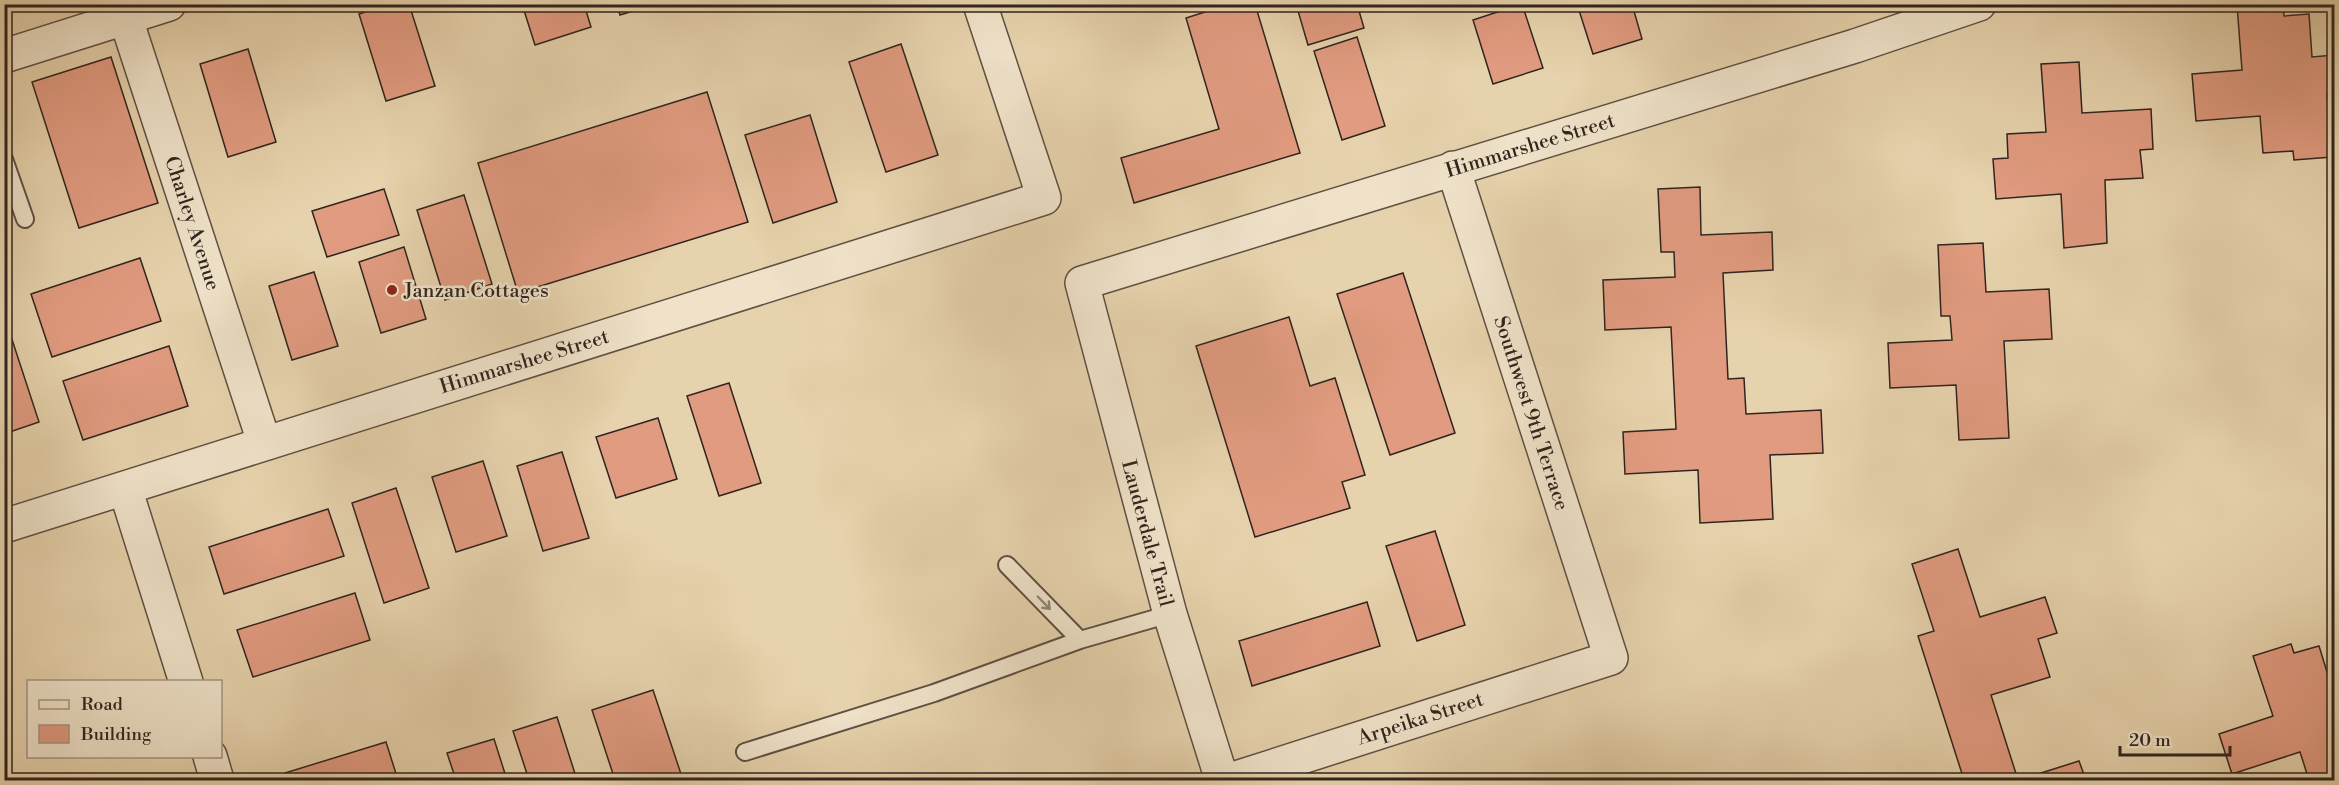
<svg xmlns="http://www.w3.org/2000/svg" width="2339" height="785" font-family="'Libre Bodoni',serif">
<style>
.building{fill:#e19b80;stroke:#30251e;stroke-width:1.5}
.lines{fill:none;stroke-linecap:round;stroke-linejoin:round}
.lane-casing{stroke:#5e5042;stroke-width:20}
.street-casing{stroke:#5e5042;stroke-width:36}
.lane{stroke:#efe2c9;stroke-width:16}
.street{stroke:#efe2c9;stroke-width:33}
.oneway{stroke:#908474}
.poi-dot{fill:#8f2418;stroke:#efe2c9;stroke-width:2}
.labels{text-anchor:middle;stroke-width:5;stroke-linejoin:round;paint-order:stroke}
.street-label{font-size:20px;fill:#30251e;stroke:#efe2c9}
.poi-label{font-size:20px;fill:#30251e;stroke:#efe2c9;text-anchor:start}
</style>
<rect width="100%" height="100%" fill="#e6d2ac"/>
<filter id="stains"><feTurbulence type="fractalNoise" baseFrequency=".00333" numOctaves="4"/><feColorMatrix values="0 0 0 0 .2 0 0 0 0 .09 0 0 0 0 .02 0 0 0 .5 -.17"/></filter>
<radialGradient id="worn" r=".72"><stop offset=".6" stop-color="#630" stop-opacity="0"/><stop offset="1" stop-color="#630" stop-opacity=".3"/></radialGradient>
<!-- building -->
<path class="building" d="M 389,4 L 409,4 L 435,86 L 386,101 L 359,14 Z
M 522,4 L 584,4 L 591,27 L 535,45 Z
M 617,4 L 656,4 L 620,15 Z
M 1230,4 L 1255,4 L 1300,153 L 1134,203 L 1121,158 L 1219,129 L 1186,18 Z
M 1296,4 L 1357,4 L 1364,28 L 1308,45 Z
M 1522,4 L 1543,68 L 1493,84 L 1473,20 Z
M 1577,4 L 1632,4 L 1642,39 L 1593,54 Z
M 2283,4 L 2284,16 L 2309,14 L 2312,57 L 2334,55 L 2334,93 L 2327,94 L 2332,157 L 2294,160 L 2293,151 L 2263,153 L 2260,116 L 2196,121 L 2192,74 L 2242,70 L 2237,5 Z
M 1357,37 L 1385,126 L 1342,140 L 1314,51 Z
M 901,44 L 938,155 L 886,172 L 849,62 Z
M 248,49 L 276,142 L 228,157 L 200,64 Z
M 111,57 L 158,203 L 79,228 L 32,82 Z
M 2079,62 L 2082,113 L 2151,109 L 2153,149 L 2140,150 L 2143,178 L 2105,180 L 2107,243 L 2064,248 L 2061,194 L 1996,199 L 1993,159 L 2008,158 L 2007,134 L 2046,132 L 2041,64 Z
M 707,92 L 748,222 L 518,293 L 478,163 Z
M 810,115 L 837,202 L 773,223 L 745,135 Z
M 1700,187 L 1701,235 L 1772,232 L 1773,270 L 1723,273 L 1728,379 L 1744,378 L 1746,414 L 1821,410 L 1823,453 L 1770,455 L 1773,519 L 1700,523 L 1698,470 L 1625,474 L 1623,432 L 1676,429 L 1671,327 L 1605,330 L 1603,280 L 1675,277 L 1674,252 L 1661,252 L 1658,189 Z
M 384,189 L 399,235 L 327,257 L 312,211 Z
M 464,195 L 492,284 L 445,300 L 417,210 Z
M 1983,243 L 1986,292 L 2049,289 L 2052,339 L 2004,341 L 2009,438 L 1959,440 L 1956,385 L 1890,388 L 1888,343 L 1952,340 L 1950,316 L 1941,316 L 1938,245 Z
M 404,247 L 426,319 L 381,333 L 359,262 Z
M 140,258 L 161,321 L 52,357 L 31,294 Z
M 314,272 L 338,346 L 292,360 L 269,286 Z
M 1403,273 L 1455,433 L 1390,455 L 1337,294 Z
M 4,315 L 39,422 L 4,434 Z
M 1289,317 L 1310,386 L 1335,378 L 1365,475 L 1342,482 L 1350,508 L 1255,537 L 1196,346 Z
M 169,346 L 188,406 L 83,440 L 63,381 Z
M 729,383 L 761,483 L 719,496 L 687,396 Z
M 658,418 L 677,479 L 616,498 L 596,437 Z
M 562,452 L 589,538 L 543,551 L 517,466 Z
M 483,461 L 507,536 L 456,552 L 432,477 Z
M 396,488 L 429,588 L 384,603 L 352,503 Z
M 328,509 L 344,556 L 224,594 L 209,547 Z
M 1435,531 L 1465,625 L 1417,641 L 1386,546 Z
M 1958,549 L 1980,617 L 2045,597 L 2057,633 L 2038,639 L 2050,677 L 1991,695 L 2018,780 L 1964,780 L 1918,636 L 1934,631 L 1912,564 Z
M 355,593 L 370,640 L 253,677 L 237,630 Z
M 1367,602 L 1380,646 L 1252,686 L 1239,641 Z
M 2291,644 L 2294,653 L 2319,646 L 2331,685 L 2334,684 L 2334,780 L 2309,780 L 2300,752 L 2232,774 L 2219,734 L 2273,716 L 2253,656 Z
M 653,690 L 681,774 L 663,780 L 615,780 L 592,710 Z
M 557,717 L 577,780 L 529,780 L 513,731 Z
M 494,739 L 507,780 L 456,780 L 447,753 Z
M 386,742 L 398,780 L 288,780 L 285,773 Z
M 2079,761 L 2086,780 L 2019,780 Z"/>
<g class="lines">
<defs>
<path id="lane" d="M 4,159 L 25,219
M 1007,565 L 1080,640
M 745,752 L 934,693 L 1080,640 L 1170,614"/>
<path id="street" d="M 121,4 L 264,442
M 4,56 L 169,4
M 125,488 L 186,682
M 4,526 L 1044,198 L 980,4
M 210,756 L 217,780
M 1222,780 L 1170,614 L 1082,283 L 1855,46 L 1979,4
M 1230,780 L 1611,658 L 1453,168"/>
</defs>
<!-- lane casing -->
<use href="#lane" class="lane-casing"/>
<!-- street casing -->
<use href="#street" class="street-casing"/>
<!-- lane -->
<use href="#lane" class="lane"/>
<!-- street -->
<use href="#street" class="street"/>
</g>
<!-- one-way arrows -->
<defs><path id="oneway-shaft" d="M-6 0H5M1.5-3L5.5 0L1.5 3" fill="none" stroke-width="1.6" stroke-linecap="round" stroke-linejoin="round" transform="scale(1.5)"/></defs>
<use class="oneway" href="#oneway-shaft" transform="translate(1044 603) rotate(46)"/>
<!-- markers -->
<circle class="poi-dot" cx="392" cy="290" r="6"/>
<g class="labels">
<!-- street labels -->
<g class="street-label">
<text transform="translate(1530 145) rotate(-17)" y="7">Himmarshee Street</text>
<text transform="translate(193 223) rotate(72)" y="7">Charley Avenue</text>
<text transform="translate(524 361) rotate(-17)" y="7">Himmarshee Street</text>
<text transform="translate(1532 413) rotate(72)" y="7">Southwest 9th Terrace</text>
<text transform="translate(1148 533) rotate(75)" y="7">Lauderdale Trail</text>
<text transform="translate(1420 718) rotate(-18)" y="7">Arpeika Street</text>
</g>
<!-- poi labels -->
<g class="poi-label">
<text x="404" y="297">Janzan Cottages</text>
</g>
</g>
<!-- margin -->
<rect width="2339" height="785" fill="none" stroke="#e6d2ac" stroke-width="24"/>
<rect x="6" y="6" width="2327" height="773" fill="none" stroke="#30251e" stroke-width="3"/>
<rect x="12" y="12" width="2315" height="761" fill="none" stroke="#30251e" stroke-width="1.5"/>
<!-- legend -->
<rect x="27" y="680" width="195" height="78" fill="#efe2c9" stroke="#a39685" stroke-width="1.5"/>
<rect x="39" y="700" width="30" height="9" fill="#efe2c9" stroke="#a39685" stroke-width="1.5"/>
<text x="81" y="710" font-size="18" fill="#30251e">Road</text>
<rect x="39" y="725" width="30" height="18" fill="#e19b80" stroke="#a39685" stroke-width="1.5"/>
<text x="81" y="740" font-size="18" fill="#30251e">Building</text>
<!-- scale -->
<path d="M2120 746v9h110v-9" fill="none" stroke="#30251e" stroke-width="3"/>
<text x="2129" y="746" font-size="18" fill="#30251e" stroke="#efe2c9" stroke-width="4.5" paint-order="stroke">20 m</text>
<rect width="100%" height="100%" filter="url(#stains)"/>
<rect width="100%" height="100%" fill="url(#worn)"/>
</svg>
